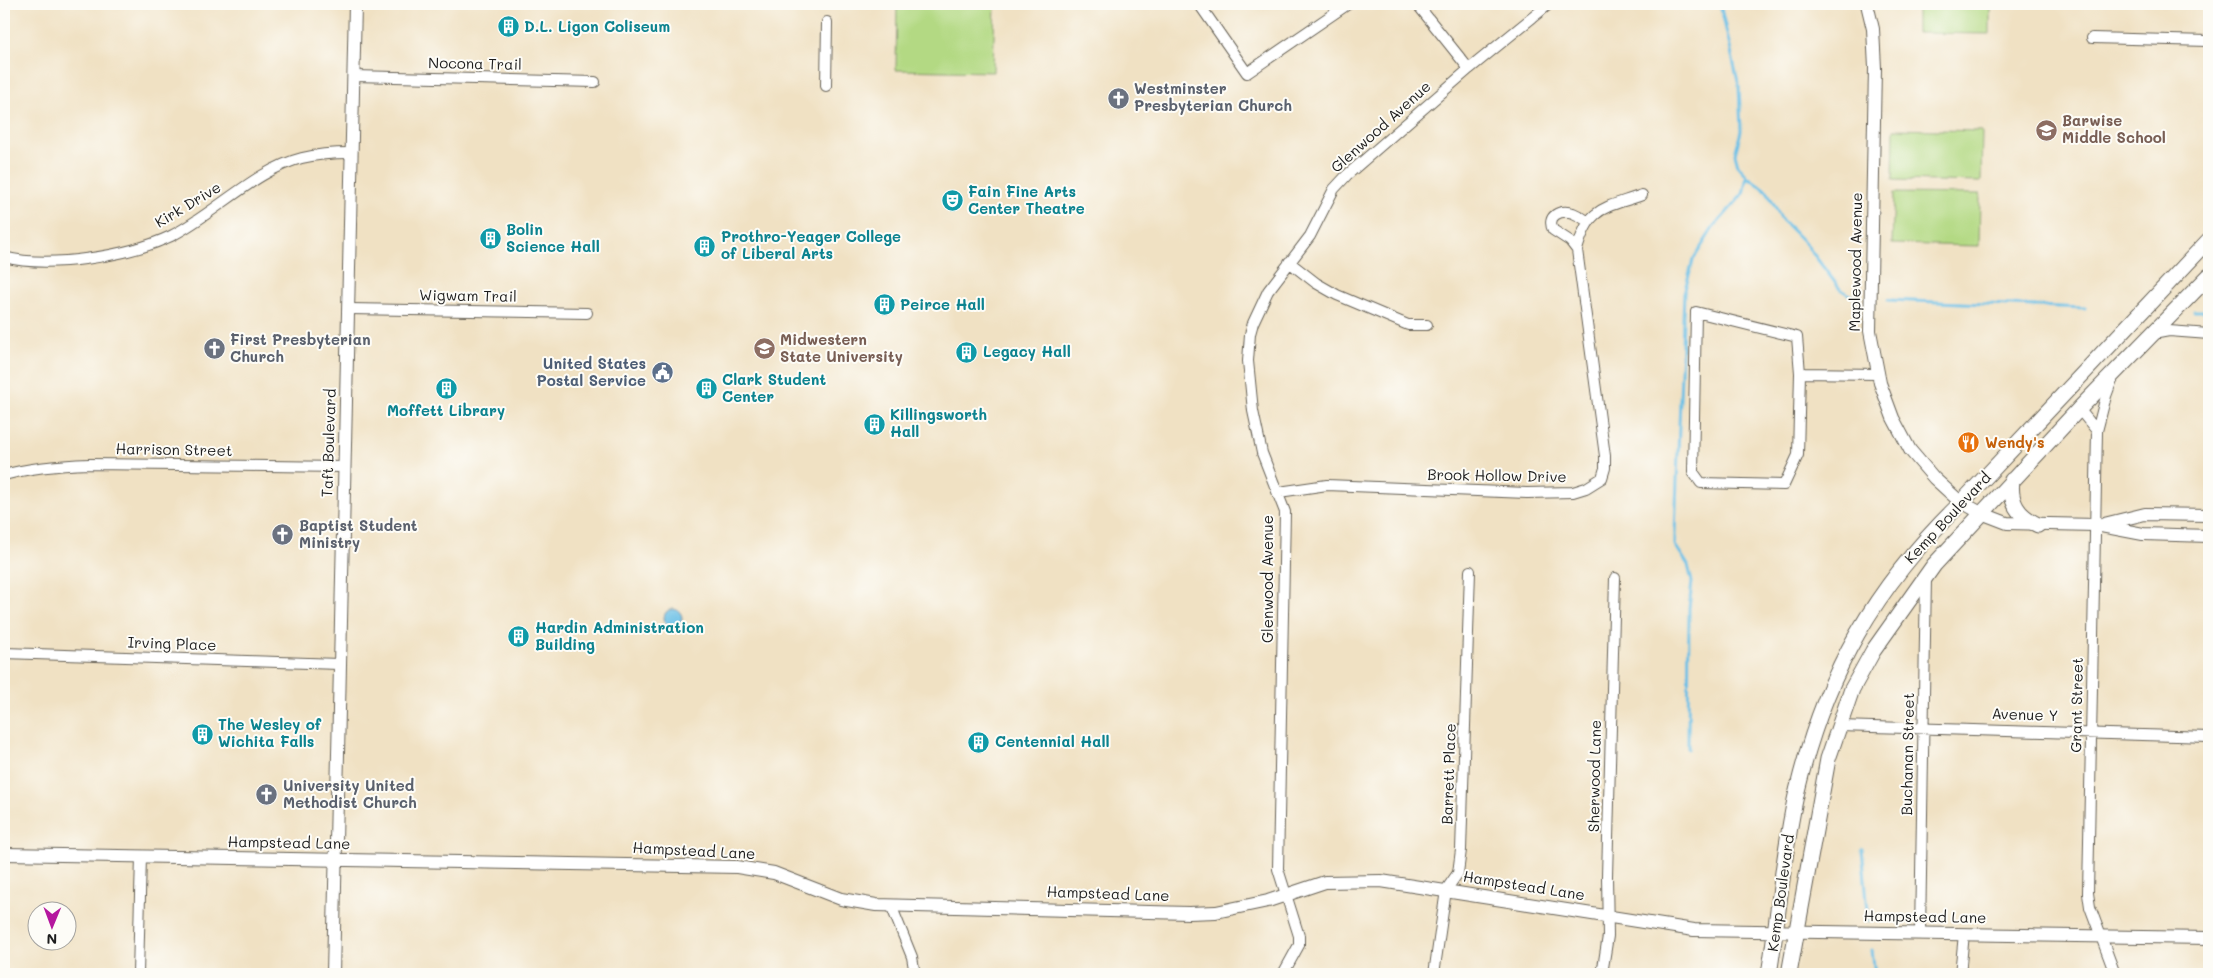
<svg xmlns="http://www.w3.org/2000/svg" width="2213" height="978" font-family="Mali,sans-serif">
<style>
.green{fill:#b3d983;stroke:#687a50}
.water{fill:#69bfe6;stroke:#426e81}
.lines{fill:none;stroke-linecap:round;stroke-linejoin:round}
.stream{stroke:#69bfe6;stroke-width:3}
.minor-casing{stroke:#666156;stroke-width:12}
.tertiary-casing{stroke:#666156;stroke-width:14}
.secondary-casing{stroke:#666156;stroke-width:17}
.minor{stroke:#fff;stroke-width:10}
.tertiary{stroke:#fff;stroke-width:12}
.secondary{stroke:#fff;stroke-width:15}
.labels{text-anchor:middle;stroke-width:4;stroke-linejoin:round;paint-order:stroke}
.culture-label{font-size:15px;font-weight:bold;fill:#0d838f;stroke:#fdfcf7;text-anchor:start}
.street-label{font-size:15px;fill:#1c1c1c;stroke:#fdfcf7}
.worship-label{font-size:15px;font-weight:bold;fill:#5b616d;stroke:#fdfcf7;text-anchor:start}
.education-label{font-size:15px;font-weight:bold;fill:#785e54;stroke:#fdfcf7;text-anchor:start}
.service-label{font-size:15px;font-weight:bold;fill:#4e5e75;stroke:#fdfcf7;text-anchor:end}
.food-label{font-size:15px;font-weight:bold;fill:#c56008;stroke:#fdfcf7;text-anchor:start}
</style>
<rect width="100%" height="100%" fill="#fdfcf7"/>
<filter id="ink" filterUnits="userSpaceOnUse"><feTurbulence type="fractalNoise" baseFrequency=".02" numOctaves="2"/><feDisplacementMap in="SourceGraphic" scale="10" xChannelSelector="R" yChannelSelector="G"/><feConvolveMatrix kernelMatrix="1 2 1 2 8 2 1 2 1" color-interpolation-filters="sRGB"/></filter>
<filter id="wash" filterUnits="userSpaceOnUse"><feTurbulence type="fractalNoise" baseFrequency=".0096" numOctaves="4" result="noise"/><feDisplacementMap in="SourceGraphic" scale="20" xChannelSelector="R" yChannelSelector="G"/><feGaussianBlur stdDeviation="1.12" result="paint"/><feColorMatrix in="noise" values="0 0 0 0 0 0 0 0 0 0 0 0 0 0 0 0 0 1.4 0 .05"/><feComposite in="paint" operator="in"/></filter>
<g filter="url(#wash)">
<rect width="100%" height="100%" fill="#f0e1c3"/>
<!-- green -->
<path class="green" d="M 897,4 L 995,4 L 993,72 L 896,70 Z
M 1917,4 L 1990,4 L 1990,34 L 1917,33 Z
M 1894,129 L 1982,131 L 1981,182 L 1893,180 Z
M 1894,193 L 1980,194 L 1979,246 L 1892,244 Z"/>
<!-- water -->
<path class="water" d="M664 618a9 9 0 1 1 18 0a9 9 0 1 1-18 0Z"/>
<g class="lines">
<!-- stream -->
<path class="stream" d="M 1720,4 L 1739,86 L 1741,131 L 1735,154 L 1738,165 L 1747,176 L 1767,191 L 1782,220 L 1805,243 L 1840,289 L 1855,298
M 1888,300 L 2085,308
M 2194,311 L 2209,311
M 1688,749 L 1689,608 L 1692,582 L 1688,565 L 1675,545 L 1675,533 L 1684,293 L 1693,260 L 1713,228 L 1743,194 L 1747,176
M 1862,849 L 1869,921
M 1872,950 L 1875,974"/>
</g>
</g>
<g filter="url(#ink)">
<g class="lines">
<defs>
<path id="minor" d="M 1199,4 L 1247,73 L 1348,4
M 1417,4 L 1469,69
M 2092,38 L 2209,41
M 354,76 L 595,82
M 826,86 L 827,22
M 1577,250 L 1570,241 L 1553,230 C 1546,216 1560,209 1573,213 C 1578,215 1583,218 1587,221
M 4,257 C 49,269 129,256 171,236 C 213,215 257,169 302,158 C 318,154 334,153 351,153
M 1289,262 L 1316,283 L 1337,295 L 1408,325 L 1427,325
M 349,309 L 587,313
M 2153,334 L 2169,331 L 2209,334
M 1800,373 L 1797,337 L 1696,312 L 1693,472 L 1701,483 L 1784,485 L 1798,455 L 1800,373 L 1878,374
M 2079,409 L 2097,431 L 2088,893 L 2090,907 L 2115,974
M 2097,431 L 2106,396 L 2113,377
M 4,475 C 32,467 61,465 90,464 L 344,467
M 1279,492 L 1327,485 L 1527,493 L 1573,492 L 1586,488 L 1602,478 L 1605,468 L 1605,456 L 1577,250 C 1589,206 1603,209 1642,195
M 4,653 L 339,664
M 1839,726 L 2209,737
M 891,905 L 912,957 L 915,974
M 1920,933 L 1926,577
M 138,974 L 141,856
M 1283,974 L 1299,945 L 1299,936 L 1278,869 L 1285,512 L 1262,453 L 1253,411 L 1248,361 L 1250,334 L 1253,323 L 1268,291 L 1310,236 L 1334,189 L 1347,175 L 1469,69 L 1549,4
M 1434,974 L 1446,890 L 1458,873 L 1461,850 L 1470,571
M 1602,974 L 1608,936 L 1607,876 L 1615,578
M 1960,974 L 1964,934"/>
<path id="tertiary" d="M 1867,4 L 1873,29 L 1875,68 L 1870,331 L 1880,383 L 1893,418 L 1910,450 L 1934,478 L 1958,500 L 1981,513 L 2007,523 L 2096,525 L 2143,534 L 2209,536
M 2104,524 L 2145,514 L 2209,515
M 4,854 L 737,867 L 774,873 L 841,899 L 876,905 L 1189,913 L 1216,912 L 1268,901 L 1325,882 L 1381,881 L 1694,930 L 2209,938
M 333,974 L 355,4"/>
<path id="secondary" d="M 2012,480 C 2009,502 2018,516 2038,525
M 1769,974 C 1779,914 1783,851 1797,791 C 1825,673 1875,586 1962,502 L 2209,240
M 1789,974 L 1828,759 L 1852,689 L 1873,651 L 1934,565 L 2079,409 L 2209,276"/>
</defs>
<!-- minor casing -->
<use href="#minor" class="minor-casing"/>
<!-- tertiary casing -->
<use href="#tertiary" class="tertiary-casing"/>
<!-- secondary casing -->
<use href="#secondary" class="secondary-casing"/>
<!-- minor -->
<use href="#minor" class="minor"/>
<!-- tertiary -->
<use href="#tertiary" class="tertiary"/>
<!-- secondary -->
<use href="#secondary" class="secondary"/>
</g>
</g>
<!-- icons -->
<defs>
<symbol id="building-disc" viewBox="-11 -11 22 22"><circle r="9.5" fill="#0f9aa8" stroke="#fdfcf7"/><path d="M-4-6H4V6H1V3H-1V6H-4ZM-2.5-4.3h1.7v1.8h-1.7ZM.8-4.3h1.7v1.8H.8ZM-2.5-1h1.7V.8h-1.7ZM.8-1h1.7V.8H.8Z" fill="#fff"/></symbol>
<symbol id="church-disc" viewBox="-11 -11 22 22"><circle r="9.5" fill="#6b7280" stroke="#fdfcf7"/><path d="M-1.2-6h2.4v3.5h3.3v2.4h-3.3V6h-2.4V-.1h-3.3v-2.4h3.3Z" fill="#fff"/></symbol>
<symbol id="school-disc" viewBox="-11 -11 22 22"><circle r="9.5" fill="#8d6e63" stroke="#fdfcf7"/><path d="M0-5L7-2L0 1L-7-2ZM-4 1L0 2.5L4 1V4Q0 6-4 4Z" fill="#fff"/></symbol>
<symbol id="theatre-disc" viewBox="-11 -11 22 22"><circle r="9.5" fill="#0f9aa8" stroke="#fdfcf7"/><path d="M-5-5.5Q0-4 5-5.5V0Q5 5 0 6Q-5 5-5 0ZM-3.3-2.5H-1v1.5H-3.3ZM1-2.5H3.3v1.5H1ZM-2.8 1Q0 5.5 2.8 1Z" fill="#fff"/></symbol>
<symbol id="university-disc" viewBox="-11 -11 22 22"><circle r="9.5" fill="#8d6e63" stroke="#fdfcf7"/><path d="M0-5L7-2L0 1L-7-2ZM-4 1L0 2.5L4 1V4Q0 6-4 4Z" fill="#fff"/></symbol>
<symbol id="civic-disc" viewBox="-11 -11 22 22"><circle r="9.5" fill="#5c6f8a" stroke="#fdfcf7"/><path d="M-.6-6.5H3V-4.5H.6V-3L4-1V1h2V6H-6V1h2V-1L-.6-3ZM-1.2 2.5V6h2.4V2.5Z" fill="#fff"/></symbol>
<symbol id="restaurant-disc" viewBox="-11 -11 22 22"><circle r="9.5" fill="#e8710a" stroke="#fdfcf7"/><path d="M-5-6h1v4h1v-4h1v4h1v-4h1v5L-1.5 .5V6h-2V.5L-5-1ZM5-6V6H3V1.5H1.5Q1.5-4 5-6Z" fill="#fff"/></symbol>
</defs>
<g fill-rule="evenodd">
<use href="#building-disc" x="496" y="14" width="25" height="25"/>
<use href="#church-disc" x="1106" y="86" width="25" height="25"/>
<use href="#school-disc" x="2034" y="118" width="25" height="25"/>
<use href="#theatre-disc" x="940" y="188" width="25" height="25"/>
<use href="#building-disc" x="478" y="226" width="25" height="25"/>
<use href="#building-disc" x="692" y="234" width="25" height="25"/>
<use href="#building-disc" x="872" y="292" width="25" height="25"/>
<use href="#church-disc" x="202" y="336" width="25" height="25"/>
<use href="#university-disc" x="752" y="336" width="25" height="25"/>
<use href="#building-disc" x="954" y="340" width="25" height="25"/>
<use href="#civic-disc" x="650" y="360" width="25" height="25"/>
<use href="#building-disc" x="434" y="376" width="25" height="25"/>
<use href="#building-disc" x="694" y="376" width="25" height="25"/>
<use href="#building-disc" x="862" y="412" width="25" height="25"/>
<use href="#restaurant-disc" x="1956" y="430" width="25" height="25"/>
<use href="#church-disc" x="270" y="522" width="25" height="25"/>
<use href="#building-disc" x="506" y="624" width="25" height="25"/>
<use href="#building-disc" x="190" y="722" width="25" height="25"/>
<use href="#building-disc" x="966" y="730" width="25" height="25"/>
<use href="#church-disc" x="254" y="782" width="25" height="25"/>
</g>
<g class="labels">
<!-- culture labels -->
<g class="culture-label">
<text x="524" y="32">D.L. Ligon Coliseum</text>
<text x="968" y="197">Fain Fine Arts<tspan x="968" dy="17">Center Theatre</tspan></text>
<text x="506" y="235">Bolin<tspan x="506" dy="17">Science Hall</tspan></text>
<text x="721" y="242">Prothro-Yeager College<tspan x="721" dy="17">of Liberal Arts</tspan></text>
<text x="900" y="310">Peirce Hall</text>
<text x="983" y="357">Legacy Hall</text>
<text x="722" y="385">Clark Student<tspan x="722" dy="17">Center</tspan></text>
<text x="446" y="416" text-anchor="middle">Moffett Library</text>
<text x="890" y="420">Killingsworth<tspan x="890" dy="17">Hall</tspan></text>
<text x="535" y="633">Hardin Administration<tspan x="535" dy="17">Building</tspan></text>
<text x="218" y="730">The Wesley of<tspan x="218" dy="17">Wichita Falls</tspan></text>
<text x="995" y="747">Centennial Hall</text>
</g>
<!-- street labels -->
<g class="street-label">
<text transform="translate(475 64) rotate(1)" y="5">Nocona Trail</text>
<text transform="translate(1381 127) rotate(-42)" y="5">Glenwood Avenue</text>
<text transform="translate(188 205) rotate(-31)" y="5">Kirk Drive</text>
<text transform="translate(1856 262) rotate(-89)" y="5">Maplewood Avenue</text>
<text transform="translate(468 296) rotate(1)" y="5">Wigwam Trail</text>
<text transform="translate(329 443) rotate(-88)" y="5">Taft Boulevard</text>
<text transform="translate(174 450) rotate(1)" y="5">Harrison Street</text>
<text transform="translate(1497 476) rotate(1)" y="5">Brook Hollow Drive</text>
<text transform="translate(1948 518) rotate(-47)" y="5">Kemp Boulevard</text>
<text transform="translate(1268 579) rotate(-90)" y="5">Glenwood Avenue</text>
<text transform="translate(172 644) rotate(2)" y="5">Irving Place</text>
<text transform="translate(2077 705) rotate(-89)" y="5">Grant Street</text>
<text transform="translate(2025 715) rotate(2)" y="5">Avenue Y</text>
<text transform="translate(1908 754) rotate(-89)" y="5">Buchanan Street</text>
<text transform="translate(1449 774) rotate(-88)" y="5">Barrett Place</text>
<text transform="translate(1595 776) rotate(-89)" y="5">Sherwood Lane</text>
<text transform="translate(289 843) rotate(1)" y="5">Hampstead Lane</text>
<text transform="translate(694 851) rotate(3)" y="5">Hampstead Lane</text>
<text transform="translate(1524 886) rotate(9)" y="5">Hampstead Lane</text>
<text transform="translate(1781 893) rotate(-82)" y="5">Kemp Boulevard</text>
<text transform="translate(1108 894) rotate(2)" y="5">Hampstead Lane</text>
<text transform="translate(1925 917) rotate(1)" y="5">Hampstead Lane</text>
</g>
<!-- worship labels -->
<g class="worship-label">
<text x="1134" y="94">Westminster<tspan x="1134" dy="17">Presbyterian Church</tspan></text>
<text x="230" y="345">First Presbyterian<tspan x="230" dy="17">Church</tspan></text>
<text x="299" y="531">Baptist Student<tspan x="299" dy="17">Ministry</tspan></text>
<text x="283" y="791">University United<tspan x="283" dy="17">Methodist Church</tspan></text>
</g>
<!-- education labels -->
<g class="education-label">
<text x="2062" y="126">Barwise<tspan x="2062" dy="17">Middle School</tspan></text>
<text x="780" y="345">Midwestern<tspan x="780" dy="17">State University</tspan></text>
</g>
<!-- service labels -->
<g class="service-label">
<text x="646" y="369">United States<tspan x="646" dy="17">Postal Service</tspan></text>
</g>
<!-- food labels -->
<g class="food-label">
<text x="1985" y="448">Wendy's</text>
</g>
</g>
<!-- margin -->
<rect width="2213" height="978" fill="none" stroke="#fdfcf7" stroke-width="20"/>
<!-- north arrow -->
<g transform="translate(52 926) rotate(181)"><circle r="24" fill="#fdfcf7" stroke="#a3a29f"/>
<path d="M0-4L9 19L0 12L-9 19Z" fill="#b5179e"/>
<text y="-8" font-size="14" font-weight="bold" text-anchor="middle" fill="#1c1c1c">N</text>
</g>
</svg>
